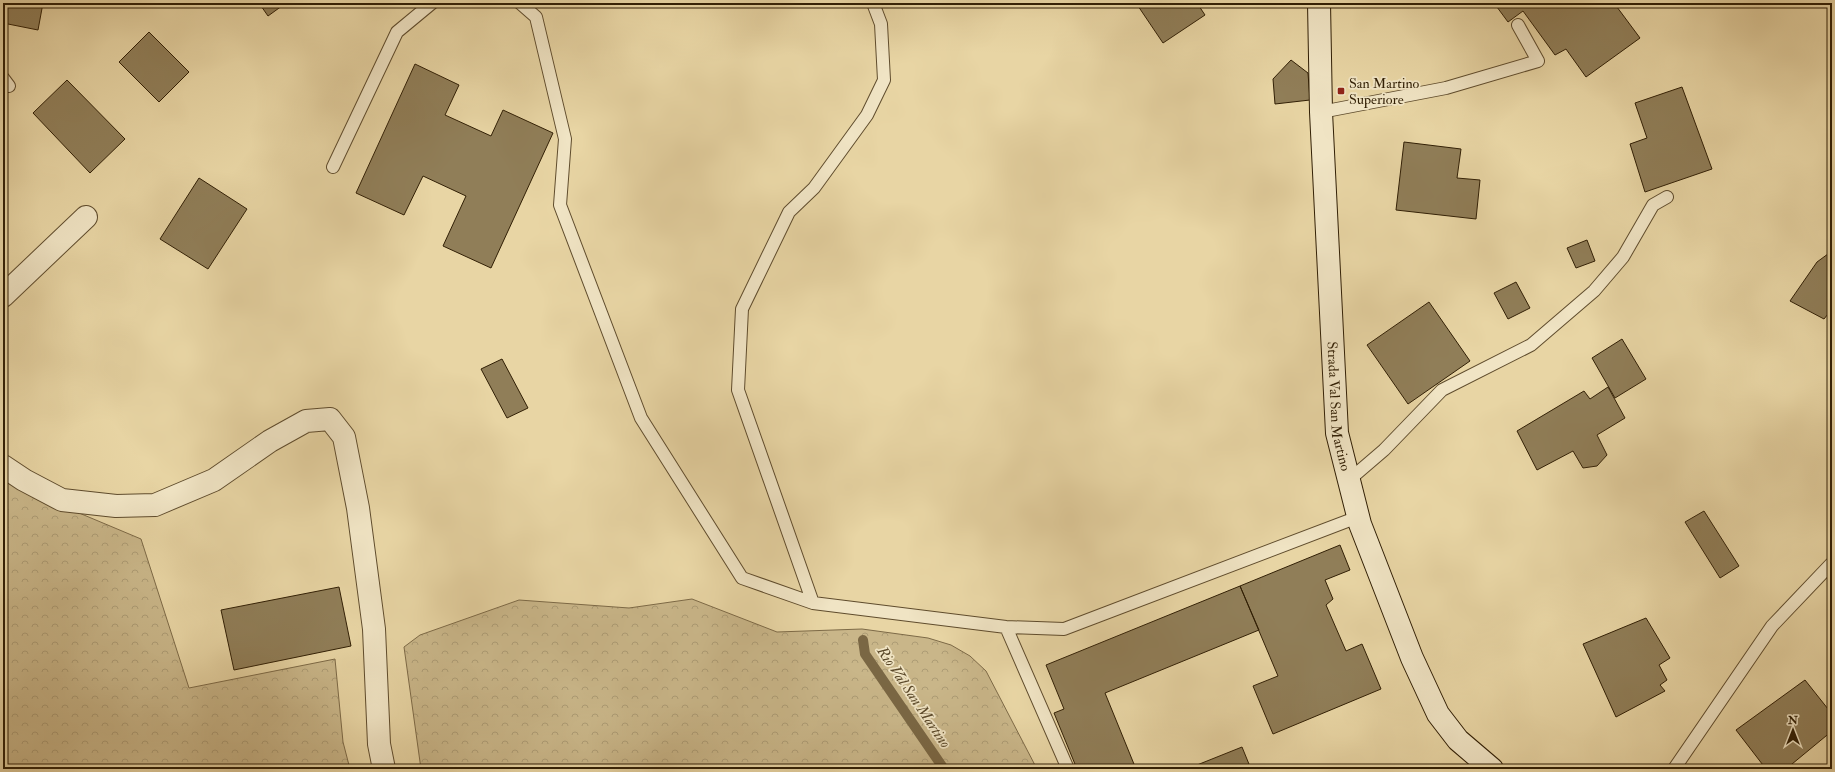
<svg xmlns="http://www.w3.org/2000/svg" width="1835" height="772" font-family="'IM FELL Double Pica',serif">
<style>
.forest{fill:url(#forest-crowns);stroke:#7d6a47}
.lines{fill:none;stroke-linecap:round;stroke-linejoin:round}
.stream{stroke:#7a6744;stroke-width:10}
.building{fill:#907e58;stroke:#311f05}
.lane-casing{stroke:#5f4c2d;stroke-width:14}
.street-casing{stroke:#5f4c2d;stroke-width:24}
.secondary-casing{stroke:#311f05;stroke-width:24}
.lane{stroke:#f0e4c4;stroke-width:12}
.street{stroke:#f0e4c4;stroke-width:22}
.secondary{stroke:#f0e4c4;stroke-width:22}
.poi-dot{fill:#8f2418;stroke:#f0e4c4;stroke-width:1.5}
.labels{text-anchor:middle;stroke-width:3.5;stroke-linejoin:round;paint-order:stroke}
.poi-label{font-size:14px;fill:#311f05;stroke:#f0e4c4;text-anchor:start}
.street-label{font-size:14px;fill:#311f05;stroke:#f0e4c4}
.water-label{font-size:15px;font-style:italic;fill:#5b492a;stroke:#f0e4c4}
</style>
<defs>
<pattern id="forest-crowns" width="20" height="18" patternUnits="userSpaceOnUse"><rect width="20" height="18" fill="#c9b689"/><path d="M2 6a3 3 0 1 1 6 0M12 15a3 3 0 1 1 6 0" fill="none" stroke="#ad9c75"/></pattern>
</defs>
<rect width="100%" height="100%" fill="#e8d5a4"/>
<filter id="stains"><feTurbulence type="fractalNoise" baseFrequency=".005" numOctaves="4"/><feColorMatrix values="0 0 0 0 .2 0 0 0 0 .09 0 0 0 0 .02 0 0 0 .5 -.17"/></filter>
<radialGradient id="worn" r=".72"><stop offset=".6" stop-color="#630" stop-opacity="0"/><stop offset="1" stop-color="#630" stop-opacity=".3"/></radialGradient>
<!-- forest -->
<path class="forest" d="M 3,481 L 141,539 L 189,688 L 335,659 L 343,742 L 350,769 L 3,769 Z
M 692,599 L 777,632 L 862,629 L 928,638 L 951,645 L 970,656 L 986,671 L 1037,769 L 421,769 L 404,647 L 420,635 L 519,600 L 629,608 Z"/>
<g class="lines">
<!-- stream -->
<path class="stream" d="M 863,640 L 865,654 L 944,769"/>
</g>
<!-- building -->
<path class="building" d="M 3,3 L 43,3 L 38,30 L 3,23 Z
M 259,3 L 286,3 L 268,16 Z
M 1136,3 L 1197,3 L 1205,15 L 1163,43 Z
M 1494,3 L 1614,3 L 1640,38 L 1586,77 L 1566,49 L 1555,55 L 1523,11 L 1508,22 Z
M 149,32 L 189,72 L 159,102 L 119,62 Z
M 1291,60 L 1308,73 L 1310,100 L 1275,104 L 1273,79 Z
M 415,64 L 459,85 L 445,115 L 491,136 L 503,110 L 553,133 L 491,268 L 443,246 L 466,196 L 423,176 L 404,215 L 356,193 Z
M 67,80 L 125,139 L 90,173 L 33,113 Z
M 1682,87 L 1712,169 L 1645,192 L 1630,144 L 1647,138 L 1635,103 Z
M 1404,142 L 1461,149 L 1457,178 L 1480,180 L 1476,219 L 1396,210 Z
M 199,178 L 247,209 L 208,269 L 160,239 Z
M 1587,240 L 1595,261 L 1576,268 L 1567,248 Z
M 1832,251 L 1832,309 L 1824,319 L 1790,301 L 1817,262 Z
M 1516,282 L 1530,308 L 1508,319 L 1494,293 Z
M 1429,302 L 1470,361 L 1408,404 L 1367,345 Z
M 1622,339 L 1646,379 L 1615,398 L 1592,358 Z
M 502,359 L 528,408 L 507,418 L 481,369 Z
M 1608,387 L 1625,418 L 1597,435 L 1607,455 L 1597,466 L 1583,468 L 1573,451 L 1537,470 L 1517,431 L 1584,391 L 1590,399 Z
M 1704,511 L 1739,566 L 1720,578 L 1685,522 Z
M 1340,545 L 1350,570 L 1325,580 L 1333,599 L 1326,605 L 1346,651 L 1362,644 L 1381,689 L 1273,734 L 1253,686 L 1278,676 L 1240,586 Z
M 1240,586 L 1259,630 L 1105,693 L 1136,769 L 1077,769 L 1054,713 L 1064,709 L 1046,665 Z
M 339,587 L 351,646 L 234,670 L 221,610 Z
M 1646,618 L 1670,658 L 1659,665 L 1667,680 L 1660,685 L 1665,691 L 1616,717 L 1583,644 Z
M 1805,680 L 1832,714 L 1832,731 L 1786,769 L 1766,769 L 1736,730 Z
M 1242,747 L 1251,769 L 1187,769 Z"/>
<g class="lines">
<defs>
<path id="lane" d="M 520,3 L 536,17 L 565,139 L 560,205 L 641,418 L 742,578 L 813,603 L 1006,627 L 1064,629 L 1358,517
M 3,78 L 9,86
M 1321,112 L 1446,88 L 1538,61 L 1518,25
M 333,167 L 397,32 L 432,3
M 1349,480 L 1384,450 L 1442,390 L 1531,345 L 1594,291 L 1623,257 L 1653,205 L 1667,197
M 813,603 L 738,390 L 742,309 L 789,212 L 814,188 L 867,115 L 884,80 L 881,24 L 873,3
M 1006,627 L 1068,769
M 1674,769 L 1772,626 L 1831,564"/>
<path id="street" d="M 3,296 L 86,217
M 3,466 L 24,480 L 62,500 L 116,506 L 155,505 L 214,480 L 270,441 L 306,421 L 330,419 L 344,437 L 358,508 L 374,629 L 379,744 L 384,769"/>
<g id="secondary">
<path id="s1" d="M 1319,3 L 1321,112 L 1337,433 L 1360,524 L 1412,658 L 1438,714 L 1458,740 L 1492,769"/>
</g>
</defs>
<!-- lane casing -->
<use href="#lane" class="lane-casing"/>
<!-- street casing -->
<use href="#street" class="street-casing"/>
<!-- secondary casing -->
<use href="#secondary" class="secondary-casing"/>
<!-- lane -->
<use href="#lane" class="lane"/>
<!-- street -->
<use href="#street" class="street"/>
<!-- secondary -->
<use href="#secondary" class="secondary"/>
</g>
<!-- markers -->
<rect class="poi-dot" x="1337" y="87" width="8" height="8" rx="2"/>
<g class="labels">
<!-- poi labels -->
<g class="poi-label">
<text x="1349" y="88">San Martino<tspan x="1349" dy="16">Superiore</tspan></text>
</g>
<!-- street labels -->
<g class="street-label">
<text dy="5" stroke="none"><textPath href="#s1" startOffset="404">Strada Val San Martino</textPath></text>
</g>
<!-- water labels -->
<g class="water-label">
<text transform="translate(914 697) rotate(56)" y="5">Rio Val San Martino</text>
</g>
</g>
<!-- margin -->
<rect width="1835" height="772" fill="none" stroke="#e8d5a4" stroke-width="16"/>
<rect x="4" y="4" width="1827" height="764" fill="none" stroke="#311f05" stroke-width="2"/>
<rect x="8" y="8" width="1819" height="756" fill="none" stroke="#311f05"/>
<!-- north arrow -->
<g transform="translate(1793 730)" stroke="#f0e4c4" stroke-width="3" paint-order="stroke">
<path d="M0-3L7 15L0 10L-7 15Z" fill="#311f05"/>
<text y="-6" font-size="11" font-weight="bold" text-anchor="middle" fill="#311f05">N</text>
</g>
<rect width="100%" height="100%" filter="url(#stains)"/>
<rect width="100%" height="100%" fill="url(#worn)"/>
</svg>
